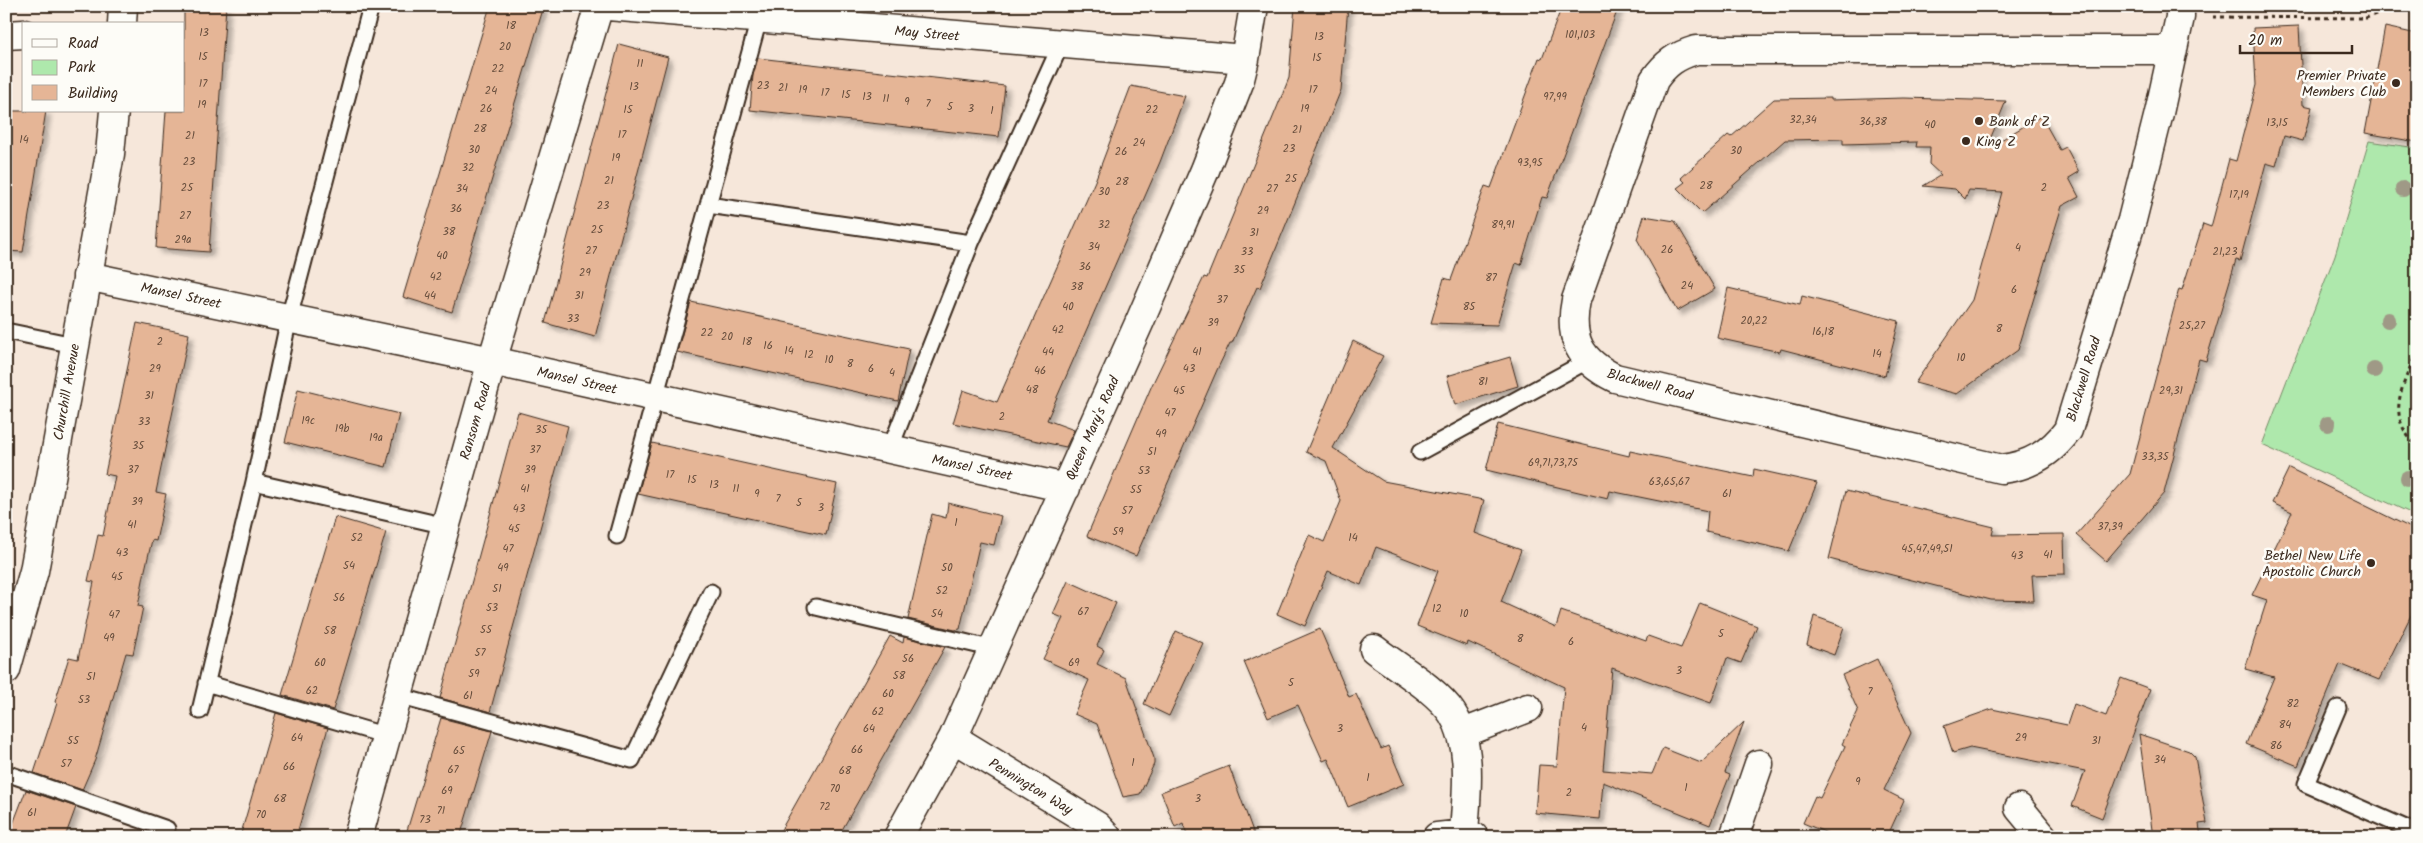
<svg xmlns="http://www.w3.org/2000/svg" width="2423" height="843" font-family="Kalam,sans-serif">
<style>
.green{fill:#aee8ac;stroke:#748965}
.building{fill:#e5b596;stroke:#3b2a1e;filter:url(#shadow)}
.lines{fill:none;stroke-linecap:round;stroke-linejoin:round}
.service-casing{stroke:#3b2a1e;stroke-width:19}
.minor-casing{stroke:#3b2a1e;stroke-width:31}
.tertiary-casing{stroke:#3b2a1e;stroke-width:31}
.path{stroke:#3b2a1e;stroke-width:3;stroke-dasharray:4 4;stroke-linecap:butt}
.service{stroke:#fdfcf7;stroke-width:15}
.minor{stroke:#fdfcf7;stroke-width:28}
.tertiary{stroke:#fdfcf7;stroke-width:28}
.tree{fill:#9f9986}
.poi-dot{fill:#3b2a1e;stroke:#fdfcf7;stroke-width:2}
.labels{text-anchor:middle;stroke-width:5;stroke-linejoin:round;paint-order:stroke}
.number-label{font-size:11px;fill:#664d3c}
.street-label{font-size:14px;fill:#3b2a1e;stroke:#fdfcf7}
.poi-label{font-size:14px;fill:#3b2a1e;stroke:#fdfcf7;text-anchor:end}
</style>
<defs>
<filter id="shadow"><feDropShadow dx="4.5" dy="4.5" stdDeviation="2.5" flood-color="#0004"/></filter>
</defs>
<rect width="100%" height="100%" fill="#f6e7da"/>
<filter id="ink" filterUnits="userSpaceOnUse"><feTurbulence type="fractalNoise" baseFrequency=".02" numOctaves="2"/><feDisplacementMap in="SourceGraphic" scale="10" xChannelSelector="R" yChannelSelector="G"/><feConvolveMatrix kernelMatrix="1 2 1 2 8 2 1 2 1" color-interpolation-filters="sRGB"/></filter>
<g filter="url(#ink)">
<!-- green -->
<path class="green" d="M 2369,141 L 2417,148 L 2417,516 L 2262,445 L 2335,255 Z"/>
<!-- building -->
<path class="building" d="M 184,6 L 226,6 L 209,252 L 156,248 L 166,111 L 184,111 Z
M 490,6 L 544,6 L 452,312 L 403,297 Z
M 1295,6 L 1348,6 L 1341,90 L 1260,288 L 1257,287 L 1232,343 L 1230,343 L 1217,370 L 1136,556 L 1087,536 L 1152,385 L 1204,277 L 1207,278 L 1285,88 L 1289,78 Z
M 1562,6 L 1619,6 L 1547,198 L 1542,197 L 1521,265 L 1516,263 L 1497,325 L 1431,323 L 1444,278 L 1451,280 L 1485,186 L 1491,188 L 1539,58 L 1542,59 Z
M 2299,26 L 2303,105 L 2312,107 L 2303,141 L 2284,136 L 2276,166 L 2266,163 L 2240,261 L 2236,260 L 2206,361 L 2199,359 L 2164,493 L 2106,561 L 2076,535 L 2130,474 L 2179,289 L 2182,290 L 2203,224 L 2211,227 L 2229,159 L 2236,161 L 2256,85 L 2253,28 Z
M 2385,27 L 2417,34 L 2417,142 L 2365,133 Z
M 619,44 L 668,57 L 595,337 L 545,323 Z
M 758,58 L 1005,86 L 999,137 L 750,110 L 753,75 Z
M 1131,86 L 1185,96 L 1160,162 L 1047,420 L 1074,430 L 1066,447 L 953,423 L 963,390 L 997,402 L 1095,181 Z
M 1831,98 L 1831,100 L 1904,98 L 2006,101 L 1986,149 L 2041,116 L 2060,150 L 2066,147 L 2079,172 L 2069,178 L 2079,197 L 2062,206 L 2018,350 L 1957,394 L 1915,383 L 1972,300 L 2002,192 L 1969,190 L 1965,199 L 1955,189 L 1923,186 L 1941,175 L 1929,164 L 1930,147 L 1916,147 L 1917,142 L 1843,144 L 1843,139 L 1785,140 L 1702,213 L 1677,188 L 1685,182 L 1681,178 L 1728,135 L 1731,137 L 1774,99 Z
M 6,111 L 46,111 L 23,252 L 6,251 Z
M 1644,216 L 1675,221 L 1715,289 L 1677,311 L 1637,239 Z
M 1728,288 L 1800,305 L 1802,296 L 1899,321 L 1885,376 L 1781,349 L 1780,352 L 1717,338 Z
M 691,302 L 909,349 L 898,401 L 677,352 Z
M 137,323 L 189,334 L 156,492 L 166,494 L 156,541 L 152,540 L 145,570 L 138,606 L 143,607 L 133,654 L 126,653 L 95,760 L 82,790 L 34,773 L 57,703 L 55,702 L 69,657 L 78,659 L 94,582 L 88,581 L 98,535 L 103,536 L 115,476 L 105,474 Z
M 1353,341 L 1383,356 L 1333,448 L 1383,481 L 1484,500 L 1475,533 L 1521,550 L 1501,602 L 1556,627 L 1561,611 L 1646,641 L 1648,636 L 1681,648 L 1700,603 L 1757,626 L 1741,663 L 1727,658 L 1711,703 L 1612,668 L 1603,770 L 1652,774 L 1663,748 L 1701,763 L 1744,722 L 1725,773 L 1730,775 L 1710,825 L 1603,782 L 1600,819 L 1535,813 L 1539,765 L 1557,766 L 1564,687 L 1468,642 L 1467,646 L 1417,626 L 1438,571 L 1376,547 L 1361,585 L 1328,571 L 1305,626 L 1277,614 L 1309,535 L 1324,542 L 1341,501 L 1326,461 L 1306,452 Z
M 1510,357 L 1518,386 L 1455,405 L 1447,376 Z
M 298,389 L 399,414 L 386,467 L 285,442 Z
M 518,412 L 568,426 L 490,712 L 440,698 Z
M 1498,424 L 1629,456 L 1630,451 L 1753,477 L 1754,469 L 1817,483 L 1789,551 L 1706,532 L 1708,511 L 1610,491 L 1608,499 L 1486,470 Z
M 652,443 L 837,484 L 826,535 L 638,494 Z
M 2289,468 L 2417,531 L 2417,603 L 2379,680 L 2340,664 L 2298,766 L 2246,744 L 2274,677 L 2245,669 L 2267,600 L 2252,595 L 2292,512 L 2272,503 Z
M 1846,491 L 1994,527 L 1992,535 L 2064,534 L 2065,574 L 2032,575 L 2034,601 L 1991,600 L 1829,559 Z
M 948,503 L 1001,516 L 994,545 L 980,542 L 960,629 L 955,630 L 908,619 L 932,514 L 946,518 Z
M 335,517 L 386,532 L 333,710 L 282,695 Z
M 1068,581 L 1116,603 L 1097,646 L 1104,650 L 1097,664 L 1126,678 L 1154,758 L 1154,764 L 1140,794 L 1123,797 L 1097,724 L 1074,714 L 1089,680 L 1043,659 L 1063,618 L 1053,614 Z
M 1814,616 L 1844,627 L 1834,655 L 1807,645 Z
M 1320,629 L 1349,697 L 1356,694 L 1381,749 L 1388,746 L 1404,784 L 1348,807 L 1328,759 L 1323,761 L 1298,705 L 1268,718 L 1244,662 Z
M 1176,631 L 1203,643 L 1169,716 L 1144,704 Z
M 890,636 L 903,643 L 904,637 L 945,647 L 838,837 L 777,837 Z
M 1877,659 L 1911,733 L 1884,790 L 1904,800 L 1887,837 L 1837,837 L 1803,823 L 1815,796 L 1820,798 L 1845,746 L 1842,744 L 1858,711 L 1842,675 Z
M 2121,678 L 2150,689 L 2102,818 L 2072,806 L 2085,771 L 1970,748 L 1953,753 L 1944,726 L 1992,709 L 2067,725 L 2074,704 L 2106,716 Z
M 276,713 L 328,728 L 310,789 L 296,837 L 240,837 Z
M 441,718 L 492,731 L 460,837 L 405,837 Z
M 2139,734 L 2189,751 L 2195,757 L 2207,823 L 2199,824 L 2201,837 L 2153,837 Z
M 1229,766 L 1255,837 L 1188,837 L 1183,823 L 1175,827 L 1161,792 Z
M 26,790 L 76,807 L 65,837 L 8,837 Z"/>
<g class="lines">
<defs>
<path id="service" d="M 759,19 L 708,205 L 971,243
M 6,331 L 74,345
M 890,449 L 971,243 L 1061,44
M 1420,452 L 1589,360
M 254,482 L 289,318 L 371,6
M 617,536 L 708,205
M 816,607 L 994,649
M 206,683 L 387,736
M 398,696 L 632,760 L 711,592
M 2338,708 L 2306,784 L 2417,833
M 200,711 L 254,482 L 446,526
M 6,773 L 167,829 L 164,837"/>
<path id="minor" d="M 608,6 L 1245,59
M 6,35 L 24,34
M 2172,50 L 1696,50 C 1676,56 1666,63 1654,80 L 1576,300 C 1568,339 1580,361 1615,378 L 2001,469 C 2030,466 2051,453 2068,430 L 2132,220 L 2159,113 L 2180,17 L 2180,6
M 87,276 L 492,361 L 1066,488
M 1374,649 C 1397,667 1436,689 1452,713 C 1474,747 1466,796 1464,834
M 1461,734 L 1528,708
M 953,738 L 1097,826 L 1107,837
M 2019,808 L 2043,837
M 358,837 L 492,361 L 599,6
M 898,837 L 953,738 L 1140,321 L 1205,170 L 1239,83 L 1245,59 L 1254,6
M 1437,837 L 1464,834 L 1474,837
M 1734,837 L 1759,764"/>
<path id="tertiary" d="M 122,24 L 123,6
M 6,670 L 34,571 L 110,154 L 114,111"/>
</defs>
<!-- service casing -->
<use href="#service" class="service-casing"/>
<!-- minor casing -->
<use href="#minor" class="minor-casing"/>
<!-- tertiary casing -->
<use href="#tertiary" class="tertiary-casing"/>
<!-- path -->
<path class="path" d="M 2213,17 L 2366,18 L 2395,6
M 2417,351 C 2403,386 2384,415 2417,446"/>
<!-- service -->
<use href="#service" class="service"/>
<!-- minor -->
<use href="#minor" class="minor"/>
<!-- tertiary -->
<use href="#tertiary" class="tertiary"/>
</g>
<!-- trees -->
<g class="tree">
<circle cx="2403" cy="189" r="8"/>
<circle cx="2388" cy="320" r="8"/>
<circle cx="2374" cy="370" r="8"/>
<circle cx="2328" cy="424" r="8"/>
<circle cx="2408" cy="478" r="8"/>
</g>
</g>
<!-- markers -->
<g class="poi-dot">
<circle cx="2396" cy="83" r="5"/>
<circle cx="1979" cy="121" r="5"/>
<circle cx="1966" cy="141" r="5"/>
<circle cx="2371" cy="563" r="5"/>
</g>
<g class="labels">
<!-- number labels -->
<g class="number-label">
<text x="511" y="29">18</text>
<text x="204" y="36">13</text>
<text x="1580" y="38">101,103</text>
<text x="1319" y="40">13</text>
<text x="505" y="50">20</text>
<text x="203" y="60">15</text>
<text x="1317" y="61">15</text>
<text x="640" y="67">11</text>
<text x="498" y="72">22</text>
<text x="203" y="87">17</text>
<text x="763" y="89">23</text>
<text x="634" y="90">13</text>
<text x="783" y="91">21</text>
<text x="803" y="93">19</text>
<text x="1313" y="93">17</text>
<text x="491" y="94">24</text>
<text x="825" y="96">17</text>
<text x="846" y="98">15</text>
<text x="867" y="100">13</text>
<text x="1555" y="100">97,99</text>
<text x="886" y="102">11</text>
<text x="907" y="105">9</text>
<text x="928" y="107">7</text>
<text x="202" y="108">19</text>
<text x="950" y="110">5</text>
<text x="486" y="112">26</text>
<text x="971" y="112">3</text>
<text x="1305" y="112">19</text>
<text x="628" y="113">15</text>
<text x="1152" y="113">22</text>
<text x="992" y="114">1</text>
<text x="1803" y="123">32,34</text>
<text x="1873" y="125">36,38</text>
<text x="2277" y="126">13,15</text>
<text x="1930" y="128">40</text>
<text x="480" y="132">28</text>
<text x="1297" y="133">21</text>
<text x="622" y="138">17</text>
<text x="190" y="139">21</text>
<text x="24" y="143">14</text>
<text x="1139" y="146">24</text>
<text x="1289" y="152">23</text>
<text x="474" y="153">30</text>
<text x="1736" y="154">30</text>
<text x="1121" y="155">26</text>
<text x="616" y="161">19</text>
<text x="189" y="165">23</text>
<text x="1530" y="166">93,95</text>
<text x="468" y="171">32</text>
<text x="1291" y="182">25</text>
<text x="609" y="184">21</text>
<text x="1122" y="185">28</text>
<text x="1706" y="189">28</text>
<text x="187" y="191">25</text>
<text x="2044" y="191">2</text>
<text x="462" y="192">34</text>
<text x="1272" y="192">27</text>
<text x="1104" y="195">30</text>
<text x="2239" y="198">17,19</text>
<text x="603" y="209">23</text>
<text x="456" y="212">36</text>
<text x="1263" y="214">29</text>
<text x="185" y="219">27</text>
<text x="1104" y="228">32</text>
<text x="1503" y="228">89,91</text>
<text x="597" y="233">25</text>
<text x="449" y="235">38</text>
<text x="1254" y="236">31</text>
<text x="183" y="243">29a</text>
<text x="1094" y="250">34</text>
<text x="2018" y="251">4</text>
<text x="1667" y="253">26</text>
<text x="591" y="254">27</text>
<text x="1247" y="255">33</text>
<text x="2225" y="255">21,23</text>
<text x="442" y="259">40</text>
<text x="1085" y="270">36</text>
<text x="1239" y="273">35</text>
<text x="585" y="276">29</text>
<text x="436" y="280">42</text>
<text x="1491" y="281">87</text>
<text x="1687" y="289">24</text>
<text x="1077" y="290">38</text>
<text x="2014" y="293">6</text>
<text x="430" y="299">44</text>
<text x="579" y="299">31</text>
<text x="1222" y="303">37</text>
<text x="1068" y="310">40</text>
<text x="1469" y="310">85</text>
<text x="573" y="322">33</text>
<text x="1754" y="324">20,22</text>
<text x="1213" y="326">39</text>
<text x="2192" y="329">25,27</text>
<text x="1999" y="332">8</text>
<text x="1058" y="333">42</text>
<text x="1823" y="335">16,18</text>
<text x="707" y="336">22</text>
<text x="727" y="340">20</text>
<text x="160" y="345">2</text>
<text x="747" y="345">18</text>
<text x="768" y="349">16</text>
<text x="789" y="354">14</text>
<text x="1048" y="355">44</text>
<text x="1197" y="355">41</text>
<text x="1877" y="357">14</text>
<text x="809" y="358">12</text>
<text x="1961" y="361">10</text>
<text x="829" y="363">10</text>
<text x="850" y="367">8</text>
<text x="155" y="372">29</text>
<text x="871" y="372">6</text>
<text x="1189" y="372">43</text>
<text x="1040" y="374">46</text>
<text x="892" y="376">4</text>
<text x="1483" y="385">81</text>
<text x="1032" y="393">48</text>
<text x="1179" y="394">45</text>
<text x="2171" y="394">29,31</text>
<text x="149" y="399">31</text>
<text x="1170" y="416">47</text>
<text x="1002" y="420">2</text>
<text x="308" y="424">19c</text>
<text x="144" y="425">33</text>
<text x="342" y="432">19b</text>
<text x="541" y="433">35</text>
<text x="1161" y="437">49</text>
<text x="376" y="441">19a</text>
<text x="138" y="449">35</text>
<text x="535" y="453">37</text>
<text x="1152" y="455">51</text>
<text x="2155" y="460">33,35</text>
<text x="1553" y="466">69,71,73,75</text>
<text x="133" y="473">37</text>
<text x="530" y="473">39</text>
<text x="1144" y="474">53</text>
<text x="670" y="478">17</text>
<text x="692" y="483">15</text>
<text x="1669" y="485">63,65,67</text>
<text x="714" y="488">13</text>
<text x="525" y="492">41</text>
<text x="736" y="492">11</text>
<text x="1136" y="493">55</text>
<text x="757" y="497">9</text>
<text x="1727" y="497">61</text>
<text x="778" y="502">7</text>
<text x="137" y="505">39</text>
<text x="799" y="506">5</text>
<text x="821" y="511">3</text>
<text x="519" y="512">43</text>
<text x="1127" y="514">57</text>
<text x="956" y="526">1</text>
<text x="132" y="528">41</text>
<text x="2110" y="530">37,39</text>
<text x="514" y="532">45</text>
<text x="1118" y="535">59</text>
<text x="357" y="541">52</text>
<text x="1353" y="541">14</text>
<text x="508" y="552">47</text>
<text x="1927" y="552">45,47,49,51</text>
<text x="122" y="556">43</text>
<text x="2048" y="558">41</text>
<text x="2017" y="559">43</text>
<text x="349" y="569">54</text>
<text x="503" y="571">49</text>
<text x="947" y="571">50</text>
<text x="117" y="580">45</text>
<text x="497" y="592">51</text>
<text x="942" y="594">52</text>
<text x="339" y="601">56</text>
<text x="492" y="611">53</text>
<text x="1437" y="612">12</text>
<text x="1083" y="615">67</text>
<text x="937" y="617">54</text>
<text x="1464" y="617">10</text>
<text x="114" y="618">47</text>
<text x="486" y="633">55</text>
<text x="330" y="634">58</text>
<text x="1721" y="637">5</text>
<text x="109" y="641">49</text>
<text x="1520" y="642">8</text>
<text x="1571" y="645">6</text>
<text x="480" y="656">57</text>
<text x="908" y="662">56</text>
<text x="320" y="666">60</text>
<text x="1074" y="666">69</text>
<text x="1679" y="674">3</text>
<text x="474" y="677">59</text>
<text x="899" y="679">58</text>
<text x="91" y="680">51</text>
<text x="1291" y="686">5</text>
<text x="312" y="694">62</text>
<text x="1870" y="695">7</text>
<text x="888" y="697">60</text>
<text x="468" y="699">61</text>
<text x="84" y="703">53</text>
<text x="2293" y="707">82</text>
<text x="878" y="715">62</text>
<text x="2285" y="728">84</text>
<text x="1584" y="731">4</text>
<text x="869" y="732">64</text>
<text x="1340" y="732">3</text>
<text x="297" y="741">64</text>
<text x="2021" y="741">29</text>
<text x="73" y="744">55</text>
<text x="2096" y="744">31</text>
<text x="2276" y="749">86</text>
<text x="857" y="753">66</text>
<text x="459" y="754">65</text>
<text x="2160" y="763">34</text>
<text x="1133" y="766">1</text>
<text x="66" y="767">57</text>
<text x="289" y="770">66</text>
<text x="453" y="773">67</text>
<text x="845" y="774">68</text>
<text x="1368" y="781">1</text>
<text x="1858" y="785">9</text>
<text x="1686" y="791">1</text>
<text x="835" y="792">70</text>
<text x="447" y="794">69</text>
<text x="1569" y="796">2</text>
<text x="280" y="802">68</text>
<text x="1198" y="802">3</text>
<text x="825" y="810">72</text>
<text x="441" y="814">71</text>
<text x="32" y="816">61</text>
<text x="261" y="818">70</text>
<text x="425" y="823">73</text>
</g>
<!-- street labels -->
<g class="street-label">
<text transform="translate(927 33) rotate(5)" y="5">May Street</text>
<text transform="translate(181 295) rotate(12)" y="5">Mansel Street</text>
<text transform="translate(2083 379) rotate(-73)" y="5">Blackwell Road</text>
<text transform="translate(577 380) rotate(13)" y="5">Mansel Street</text>
<text transform="translate(1650 384) rotate(15)" y="5">Blackwell Road</text>
<text transform="translate(66 392) rotate(-80)" y="5">Churchill Avenue</text>
<text transform="translate(475 421) rotate(-74)" y="5">Ransom Road</text>
<text transform="translate(1092 428) rotate(-66)" y="5">Queen Mary's Road</text>
<text transform="translate(972 467) rotate(12)" y="5">Mansel Street</text>
<text transform="translate(1031 786) rotate(31)" y="5">Pennington Way</text>
</g>
<!-- poi labels -->
<g class="poi-label">
<text x="2386" y="80">Premier Private<tspan x="2386" dy="16">Members Club</tspan></text>
<text x="1989" y="126" text-anchor="start">Bank of Z</text>
<text x="1976" y="146" text-anchor="start">King Z</text>
<text x="2361" y="560">Bethel New Life<tspan x="2361" dy="16">Apostolic Church</tspan></text>
</g>
</g>
<!-- margin -->
<rect width="2423" height="843" fill="none" stroke="#fdfcf7" stroke-width="25"/>
<rect x="12" y="12" width="2398" height="818" fill="none" stroke="#3b2a1e" stroke-width="2" filter="url(#ink)"/>
<!-- legend -->
<rect x="22" y="22" width="162" height="90" fill="#fdfcf7" stroke="#afa8a0"/>
<rect x="32" y="39" width="25" height="8" fill="#fdfcf7" stroke="#afa8a0"/>
<text x="68" y="48" font-size="15" fill="#3b2a1e">Road</text>
<rect x="32" y="60" width="25" height="15" fill="#aee8ac" stroke="#afa8a0"/>
<text x="68" y="72" font-size="15" fill="#3b2a1e">Park</text>
<rect x="32" y="85" width="25" height="15" fill="#e5b596" stroke="#afa8a0"/>
<text x="68" y="98" font-size="15" fill="#3b2a1e">Building</text>
<!-- scale -->
<path d="M2240 45v8h112v-8" fill="none" stroke="#3b2a1e" stroke-width="2.5"/>
<text x="2248" y="45" font-size="15" fill="#3b2a1e" stroke="#fdfcf7" stroke-width="4" paint-order="stroke">20 m</text>
</svg>
